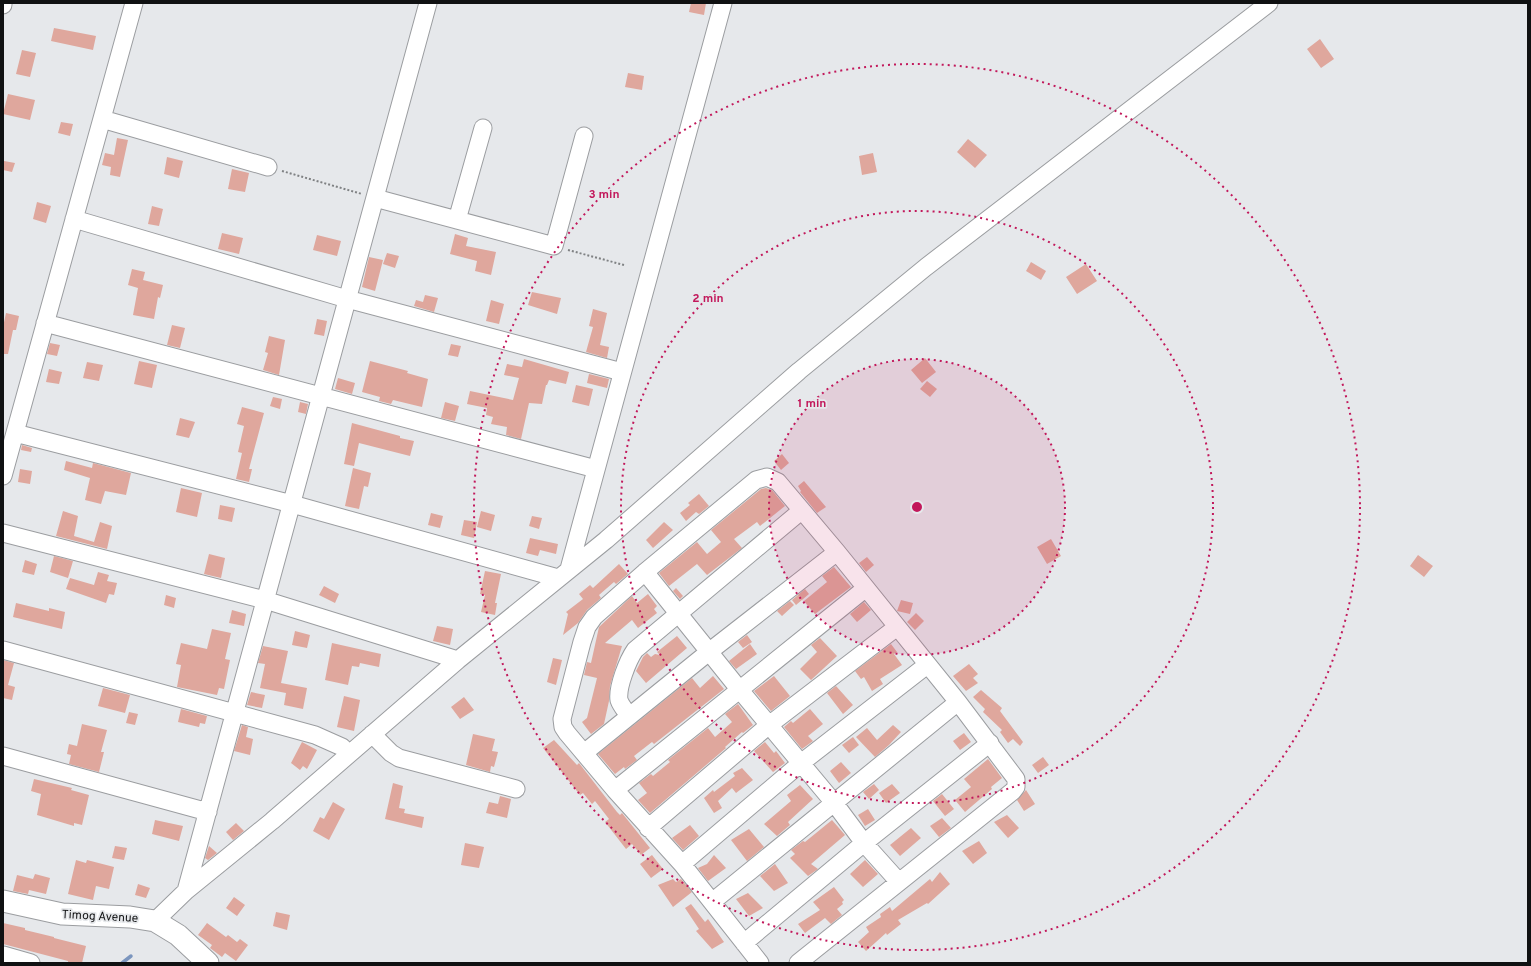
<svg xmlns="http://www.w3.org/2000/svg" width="1531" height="966" font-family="Overpass,sans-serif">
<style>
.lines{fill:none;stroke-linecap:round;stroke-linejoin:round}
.stream{stroke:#7b95be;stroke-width:3.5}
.building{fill:#dfa79d}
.minor-casing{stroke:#9b9da0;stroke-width:19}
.major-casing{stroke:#9b9da0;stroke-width:23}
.path{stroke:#7f8183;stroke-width:2;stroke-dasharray:2 2;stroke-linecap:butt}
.minor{stroke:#fff;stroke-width:17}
.major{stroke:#fff;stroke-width:21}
.ring{fill:none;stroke:#c2185b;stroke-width:2;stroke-dasharray:2 4}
.labels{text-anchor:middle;stroke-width:3.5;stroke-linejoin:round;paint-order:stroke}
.street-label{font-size:12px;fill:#101112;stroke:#e6e8eb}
.centre{fill:#c2185b;stroke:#e6e8eb;stroke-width:2}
.ring-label{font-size:12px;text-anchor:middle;font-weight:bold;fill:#c2185b;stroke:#e6e8eb;stroke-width:3.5;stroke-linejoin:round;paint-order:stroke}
</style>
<rect width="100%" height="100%" fill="#e6e8eb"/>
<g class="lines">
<!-- stream -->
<path class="stream" d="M 122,963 L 131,956"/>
</g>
<!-- building -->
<path class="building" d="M 691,3 L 706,3 L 704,15 L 689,12 Z
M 54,28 L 96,36 L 93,50 L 51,41 Z
M 1320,39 L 1334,59 L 1321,68 L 1307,49 Z
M 22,50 L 36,53 L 30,77 L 16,74 Z
M 628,73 L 644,76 L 642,90 L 625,87 Z
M 8,94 L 35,100 L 30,120 L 3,114 Z
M 61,122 L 73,124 L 70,136 L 58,133 Z
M 117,138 L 128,140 L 120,177 L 110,175 L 111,167 L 102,165 L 105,153 L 114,155 Z
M 968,139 L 987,155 L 975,168 L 957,152 Z
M 873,153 L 877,172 L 862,175 L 859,156 Z
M 167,157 L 183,161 L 179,178 L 164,174 Z
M 4,161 L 15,163 L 12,172 L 3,170 Z
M 232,169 L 249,173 L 245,192 L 228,189 Z
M 37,202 L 51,206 L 46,223 L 33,219 Z
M 152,206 L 163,209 L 159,226 L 148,224 Z
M 222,233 L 243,238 L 239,254 L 218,249 Z
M 455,234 L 468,238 L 466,246 L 496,252 L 491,275 L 475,271 L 477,261 L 450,254 Z
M 317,235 L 341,241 L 337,256 L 313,250 Z
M 387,253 L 399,256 L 395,268 L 383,264 Z
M 369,257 L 383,260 L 375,291 L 362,287 Z
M 1031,262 L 1046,271 L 1041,280 L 1026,271 Z
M 1086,264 L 1097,281 L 1077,294 L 1066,277 Z
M 132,269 L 145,272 L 143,280 L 163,285 L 160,298 L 158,297 L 154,319 L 133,315 L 138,288 L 128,285 Z
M 532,292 L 561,298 L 557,314 L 528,305 Z
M 425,295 L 438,298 L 434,312 L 414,306 L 416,300 L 423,302 Z
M 491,300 L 504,304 L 499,324 L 486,321 Z
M 593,309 L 607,313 L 600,345 L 609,347 L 607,358 L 586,352 L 593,327 L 589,326 Z
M 6,313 L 19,316 L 16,330 L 13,330 L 8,354 L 3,354 L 3,327 Z
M 317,319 L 327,321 L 324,336 L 314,334 Z
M 172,325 L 185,328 L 180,348 L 167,345 Z
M 269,336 L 285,340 L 279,375 L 263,370 L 268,353 L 265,352 Z
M 50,343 L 60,345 L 57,356 L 47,354 Z
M 451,344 L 461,346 L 458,357 L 448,355 Z
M 925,358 L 936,372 L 922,383 L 911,370 Z
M 524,359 L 569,372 L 566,384 L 549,380 L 547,385 L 546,385 L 542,404 L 529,403 L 521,439 L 506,435 L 507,427 L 491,424 L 493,417 L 486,415 L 487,408 L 467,404 L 470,391 L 513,400 L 519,378 L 504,375 L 507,364 L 522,367 Z
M 139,361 L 157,365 L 152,388 L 134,384 Z
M 370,361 L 408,371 L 407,373 L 428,379 L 422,407 L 393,400 L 391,404 L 379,401 L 380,397 L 362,392 Z
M 87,362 L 103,365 L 99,381 L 83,378 Z
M 49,369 L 62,372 L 59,384 L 46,382 Z
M 589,374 L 609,379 L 607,388 L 587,383 Z
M 338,378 L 355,383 L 352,394 L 335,389 Z
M 927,381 L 937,389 L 930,397 L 920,389 Z
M 576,385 L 593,389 L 589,406 L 572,402 Z
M 273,397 L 282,399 L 280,409 L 270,406 Z
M 300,402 L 308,404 L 306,414 L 298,412 Z
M 445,402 L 459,406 L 455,421 L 441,418 Z
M 242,407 L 264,413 L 249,469 L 252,469 L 249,482 L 236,479 L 242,453 L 238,452 L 244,426 L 237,424 Z
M 180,418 L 195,422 L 189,438 L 176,435 Z
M 352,423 L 400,436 L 400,438 L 414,441 L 410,456 L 359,443 L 354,466 L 344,464 Z
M 22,445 L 32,448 L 31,452 L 21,450 Z
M 782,454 L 789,463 L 781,470 L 774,461 Z
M 66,461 L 92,468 L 93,463 L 131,473 L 126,495 L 105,491 L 101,504 L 85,500 L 90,478 L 64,470 Z
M 353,468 L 371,473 L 368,487 L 364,486 L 359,509 L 345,506 Z
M 20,469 L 32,471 L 30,484 L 18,482 Z
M 804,481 L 826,507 L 817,513 L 800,492 L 801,491 L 798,486 Z
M 181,488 L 202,493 L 197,517 L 176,512 Z
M 766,488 L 772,490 L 785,506 L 760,526 L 757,522 L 734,539 L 742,548 L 707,575 L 697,564 L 669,586 L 659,573 L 697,542 L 707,554 L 721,542 L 711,530 L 761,489 Z
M 699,494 L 709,506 L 699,514 L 696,512 L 686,521 L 680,513 L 690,505 L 688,503 Z
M 220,505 L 235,508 L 232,522 L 218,519 Z
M 63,511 L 78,516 L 74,536 L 94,542 L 100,522 L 112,526 L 107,549 L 56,536 Z
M 481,511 L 495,515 L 491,531 L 477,527 Z
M 431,513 L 443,516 L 440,528 L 428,525 Z
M 532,516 L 542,518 L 539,529 L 529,526 Z
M 464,520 L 477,522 L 474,538 L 461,535 Z
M 664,522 L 673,530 L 653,548 L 646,540 Z
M 530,538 L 558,544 L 556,554 L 540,550 L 538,556 L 526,553 Z
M 1051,539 L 1061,556 L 1047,564 L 1037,547 Z
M 209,554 L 225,558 L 221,578 L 204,574 Z
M 1418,555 L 1433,566 L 1424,577 L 1410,566 Z
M 54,556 L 73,561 L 68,578 L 50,572 Z
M 867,557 L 874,565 L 866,572 L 859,563 Z
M 25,560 L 37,564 L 34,575 L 22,572 Z
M 619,564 L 628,574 L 616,584 L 614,582 L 599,595 L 601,598 L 587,610 L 578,623 L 563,635 L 568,614 L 566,612 L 583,599 L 579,594 L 590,585 L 593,588 Z
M 834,567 L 851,587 L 815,614 L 804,601 L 827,582 L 822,576 Z
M 485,571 L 501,574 L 495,603 L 497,603 L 495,615 L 481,612 L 485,595 L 480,594 Z
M 98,572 L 109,575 L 107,581 L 117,583 L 114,595 L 109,594 L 106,603 L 66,589 L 70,578 L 94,585 Z
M 324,586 L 339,594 L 335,603 L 319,595 Z
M 676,588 L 683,596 L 680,599 L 673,591 Z
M 805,589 L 809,594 L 796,605 L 792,600 Z
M 648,594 L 657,606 L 654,609 L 657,613 L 638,628 L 632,620 L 605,643 L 622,646 L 610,686 L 609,701 L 604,724 L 591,734 L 582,722 L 587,718 L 597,678 L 584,675 L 587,662 L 591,663 L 599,627 L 632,596 L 637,603 Z
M 166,595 L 176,598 L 174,608 L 164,605 Z
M 901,600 L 913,603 L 910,614 L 897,611 Z
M 790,601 L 794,605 L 782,616 L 777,611 Z
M 864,602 L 871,610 L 857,622 L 850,614 Z
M 16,603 L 49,611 L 49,608 L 65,612 L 62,629 L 13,617 Z
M 232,610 L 246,614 L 244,626 L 229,623 Z
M 916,613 L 924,621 L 915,630 L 907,622 Z
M 437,626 L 453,629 L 450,645 L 433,641 Z
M 212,629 L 231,633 L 225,659 L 230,660 L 224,689 L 219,688 L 217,695 L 177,687 L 181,665 L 176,664 L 181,643 L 207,649 Z
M 295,631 L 310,635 L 307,648 L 292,645 Z
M 747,635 L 752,642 L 743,648 L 738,642 Z
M 677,636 L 687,648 L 646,683 L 636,671 L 643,657 L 647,653 L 651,657 L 655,654 L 660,655 L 657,652 Z
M 820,638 L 837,656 L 811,680 L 800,669 L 817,652 L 811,645 Z
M 332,643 L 381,654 L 379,667 L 360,663 L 359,667 L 352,666 L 348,685 L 325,680 Z
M 750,644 L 757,654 L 736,669 L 729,661 Z
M 891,644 L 897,652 L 894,654 L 902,665 L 880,679 L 883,684 L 872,691 L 864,677 L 861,679 L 855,671 Z
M 263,646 L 288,651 L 281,683 L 307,688 L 303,709 L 284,705 L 286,693 L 260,688 L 265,664 L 258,663 Z
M 553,658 L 562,660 L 556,685 L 547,682 Z
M 3,660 L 14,663 L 8,685 L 15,687 L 12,700 L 3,698 Z
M 969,664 L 978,674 L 973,678 L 978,683 L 966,691 L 953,676 Z
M 713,676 L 724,689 L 654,744 L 652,742 L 634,756 L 637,760 L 625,769 L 624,767 L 615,774 L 598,754 L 692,678 L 700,688 Z
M 774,676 L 790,696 L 771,711 L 754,691 Z
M 836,686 L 853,705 L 843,714 L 827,693 Z
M 103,688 L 130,695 L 125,713 L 98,706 Z
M 981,690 L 1002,708 L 1000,711 L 1023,742 L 1020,746 L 1013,739 L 1008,743 L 1000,732 L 1002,730 L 983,712 L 985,709 L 973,697 Z
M 251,692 L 265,695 L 262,708 L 247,705 Z
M 344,696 L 360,700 L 354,731 L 337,727 Z
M 464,697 L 474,710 L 460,719 L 451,707 Z
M 738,704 L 753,725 L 743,733 L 742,732 L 725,747 L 726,748 L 650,813 L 638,800 L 647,793 L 639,783 L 651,774 L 653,776 L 670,762 L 668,760 L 708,728 L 715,737 L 732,722 L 725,714 Z
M 181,709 L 207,716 L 205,724 L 200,723 L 199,727 L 178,722 Z
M 810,709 L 823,724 L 808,736 L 813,741 L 802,749 L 784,727 L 791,721 L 793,723 Z
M 129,712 L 138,714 L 135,725 L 126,723 Z
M 82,724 L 107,730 L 101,752 L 104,752 L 99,772 L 69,764 L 71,755 L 67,754 L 69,744 L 77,746 Z
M 242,725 L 248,727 L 246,737 L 253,739 L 250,755 L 234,751 Z
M 893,725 L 901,732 L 889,745 L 875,757 L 856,737 L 867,728 L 877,740 Z
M 964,733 L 971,742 L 960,750 L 953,741 Z
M 473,734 L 495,739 L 492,751 L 498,752 L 494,767 L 491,766 L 490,772 L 466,765 Z
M 853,737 L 859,745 L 849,753 L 842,745 Z
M 554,740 L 577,765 L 579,763 L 617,812 L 620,815 L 622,813 L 650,848 L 641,855 L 632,844 L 626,849 L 605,822 L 609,819 L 595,801 L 592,804 L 583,793 L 580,795 L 543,748 Z
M 302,742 L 317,750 L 307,769 L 303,766 L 300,770 L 291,763 Z
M 765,742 L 774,753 L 776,751 L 785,763 L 773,772 L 754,751 Z
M 1043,757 L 1049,765 L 1038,773 L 1032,765 Z
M 988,759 L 1002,778 L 991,787 L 992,789 L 965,812 L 955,800 L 971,787 L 964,779 Z
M 841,762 L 851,773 L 839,783 L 830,771 Z
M 742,768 L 753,780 L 736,793 L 732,788 L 718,801 L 722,808 L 714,813 L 704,798 L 713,790 L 714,792 L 735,776 L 733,773 Z
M 34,779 L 72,788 L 71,790 L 89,795 L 82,825 L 74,823 L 74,826 L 37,815 L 41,794 L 31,791 Z
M 393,783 L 403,786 L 399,808 L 405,809 L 404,813 L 424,817 L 422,828 L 385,819 Z
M 874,784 L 879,790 L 869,799 L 863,792 Z
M 892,784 L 900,793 L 886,803 L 879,793 Z
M 800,785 L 813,799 L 788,822 L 790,825 L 777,836 L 764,824 L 791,801 L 787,795 Z
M 1026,790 L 1035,804 L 1024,811 L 1017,800 Z
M 942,794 L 954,809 L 945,816 L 933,801 Z
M 500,796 L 511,799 L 507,818 L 486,813 L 489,802 L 498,804 Z
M 333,802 L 345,809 L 329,840 L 313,831 L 320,817 L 324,819 Z
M 868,809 L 875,820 L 865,826 L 858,815 Z
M 1007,815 L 1019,828 L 1008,838 L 994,822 Z
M 942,818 L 951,828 L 939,837 L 930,826 Z
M 155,820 L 183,826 L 179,841 L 152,834 Z
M 832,820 L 845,835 L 811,864 L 818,869 L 808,876 L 790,858 L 795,854 L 791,850 L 803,841 L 805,842 Z
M 236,823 L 244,831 L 233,840 L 226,832 Z
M 690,825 L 699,836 L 683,850 L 672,838 Z
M 911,828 L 921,838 L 900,856 L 890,845 Z
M 749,829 L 764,847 L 747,861 L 731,840 Z
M 979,841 L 987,853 L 973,864 L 962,851 Z
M 465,843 L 484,847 L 479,868 L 461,865 Z
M 115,846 L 127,848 L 124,860 L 112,858 Z
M 209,846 L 217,853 L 208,860 L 205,858 Z
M 652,855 L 663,869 L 651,878 L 640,864 Z
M 714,855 L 726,868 L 708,881 L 698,868 L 707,864 Z
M 76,860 L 86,863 L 87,860 L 114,867 L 109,889 L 96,886 L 93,900 L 68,894 Z
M 865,860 L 878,874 L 863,887 L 850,874 Z
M 775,864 L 788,883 L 774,891 L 760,876 Z
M 940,872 L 950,884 L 928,904 L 927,903 L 898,920 L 901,924 L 887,935 L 886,933 L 866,951 L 858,942 L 869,932 L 866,927 L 881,917 L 880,914 L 890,907 L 892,911 L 930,879 L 932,882 Z
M 35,874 L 50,878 L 46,894 L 29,890 L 28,894 L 13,891 L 17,875 L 33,879 Z
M 673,879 L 676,882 L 681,879 L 692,892 L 673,907 L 658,885 Z
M 138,884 L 150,888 L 146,898 L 135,895 Z
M 834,887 L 844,900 L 842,902 L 843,904 L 837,909 L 842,915 L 831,924 L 825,918 L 805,933 L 798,924 L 820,910 L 813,902 Z
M 748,893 L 763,908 L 749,916 L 736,899 Z
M 234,897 L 245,905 L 237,916 L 226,908 Z
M 691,904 L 705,922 L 708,919 L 724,942 L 712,949 L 696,931 L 699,929 L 685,908 Z
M 276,912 L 290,915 L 287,930 L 273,926 Z
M 3,923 L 25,928 L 25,930 L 54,937 L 54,938 L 86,946 L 82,963 L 68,963 L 68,961 L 3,944 Z
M 207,923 L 226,937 L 228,935 L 237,942 L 240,939 L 248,945 L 236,961 L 225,953 L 222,957 L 210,948 L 212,945 L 198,935 Z"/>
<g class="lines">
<defs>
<path id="minor" d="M 3,5 L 3,3
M 102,119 L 268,167
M 375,198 L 554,246 L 584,136
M 74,219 L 347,299 L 622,372
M 457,220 L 483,128
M 45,323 L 596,469
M 15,433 L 292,504 L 558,578
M 3,476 L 134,3
M 3,533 L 265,600 L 458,660
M 569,569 L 723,3
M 645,572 L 739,689 L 835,804 L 864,843 L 899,882
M 3,650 L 315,735 L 342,747 L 349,754
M 629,716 C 626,711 621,706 619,700 C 617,687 628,660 635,650 L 801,511
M 372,734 L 391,753 L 399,758 L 516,789
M 584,753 L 710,651 L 837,552
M 3,756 L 208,812
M 615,790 L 866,588
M 648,828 L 769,725 L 897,627
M 682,864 L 801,763 L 927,665
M 186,891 L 428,3
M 712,902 L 958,702
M 155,921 L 186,891 L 272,821 L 458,660 L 606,540 L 799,371 L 926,267 L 1269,3
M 744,943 L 864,843 L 990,743
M 3,955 L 31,963
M 760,963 L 682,864 L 615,790 L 567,733 L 563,727 L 562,719 L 582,642 L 587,627 L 594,617 L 645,572 L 756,480 L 767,477 L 778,482 L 837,552 L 958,702 L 1016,779 L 1016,787 L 1013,791 L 798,963"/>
<path id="major" d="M 3,901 L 62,914 L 130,917 L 155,921 L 178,935 L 208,963"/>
</defs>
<!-- minor casing -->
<use href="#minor" class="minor-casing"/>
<!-- major casing -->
<use href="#major" class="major-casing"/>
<!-- path -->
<path class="path" d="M 282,171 L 362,194
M 568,250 L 624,265"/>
<!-- minor -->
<use href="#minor" class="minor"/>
<!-- major -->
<use href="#major" class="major"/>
</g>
<!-- distance rings -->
<circle cx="917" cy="507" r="148" fill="#c2185b" fill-opacity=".12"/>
<g class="ring">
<circle cx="917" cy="507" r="148"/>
<circle cx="917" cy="507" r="296"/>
<circle cx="917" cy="507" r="443"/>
</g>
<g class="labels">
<!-- street labels -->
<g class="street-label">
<text transform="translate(100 916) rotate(3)" y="4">Timog Avenue</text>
</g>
</g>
<circle cx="917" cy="507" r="6" class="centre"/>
<g class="ring-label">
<text x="604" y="198">3 min</text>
<text x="708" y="302">2 min</text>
<text x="812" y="407">1 min</text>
</g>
<!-- border -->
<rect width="1531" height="966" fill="none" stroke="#101112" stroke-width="8"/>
</svg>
